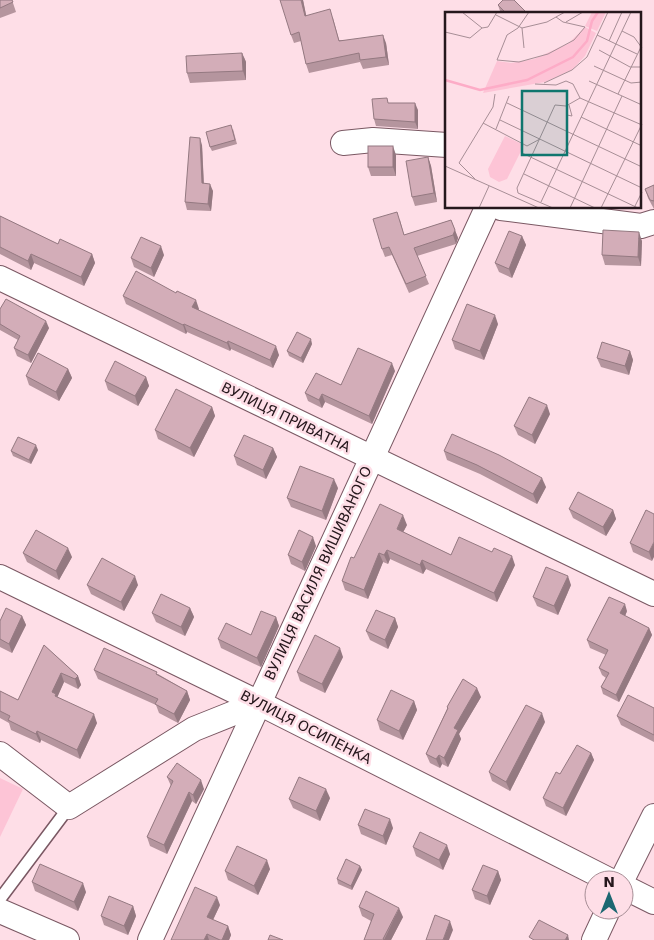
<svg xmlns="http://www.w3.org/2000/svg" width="654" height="940" font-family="'DejaVu Sans',sans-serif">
  <rect width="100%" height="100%" fill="#fedee7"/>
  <!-- green -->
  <polygon fill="#fdc4d6" points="0,778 23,789 0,837"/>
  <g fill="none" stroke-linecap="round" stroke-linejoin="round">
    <defs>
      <polyline id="service" points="0,899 69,807"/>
      <g id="minor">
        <polyline points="343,143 373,140 447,145"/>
        <polyline points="501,208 641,226 654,222"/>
        <polyline points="0,278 654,594"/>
        <polyline points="0,577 259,703 609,880"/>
        <polyline points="0,754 69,807 194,729 259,703"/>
        <polyline points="622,880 654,816"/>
        <polyline points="624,887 654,902"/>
        <polyline points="0,911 67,940"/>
        <polyline points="150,940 487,208"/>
        <polyline points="594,940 608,910"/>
      </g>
    </defs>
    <!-- service casing -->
    <use href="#service" stroke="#7a5863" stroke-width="14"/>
    <!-- minor casing -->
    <use href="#minor" stroke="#7a5863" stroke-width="26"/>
    <!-- service -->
    <use href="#service" stroke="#fff" stroke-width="11"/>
    <!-- minor -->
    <use href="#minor" stroke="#fff" stroke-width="24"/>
  </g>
  <!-- wall -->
  <g fill="#b5959e">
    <polygon points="0,0 12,0 16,12 0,18"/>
    <polygon points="303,0 306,16 333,18 339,40 386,43 389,65 363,69 360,62 309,73 306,64 301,41 294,43 291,35"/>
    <polygon points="498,5 528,14 501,14"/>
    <polygon points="242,53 246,62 246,80 190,83 187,73"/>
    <polygon points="389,103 418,110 418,129 376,126 374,119"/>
    <polygon points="233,129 237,144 212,151 210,147"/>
    <polygon points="202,145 204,184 213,191 211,211 187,210 185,202"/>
    <polygon points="396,155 396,176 371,176 368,167"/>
    <polygon points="428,157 431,166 437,202 415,206 412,197"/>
    <polygon points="654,185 654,209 648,198 645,189"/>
    <polygon points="0,216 58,244 92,254 95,263 84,286 34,263 31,270 0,254"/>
    <polygon points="400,220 404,235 451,220 458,238 456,244 417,256 429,284 409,293 392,255 385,257 382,249"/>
    <polygon points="522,236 526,245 512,278 499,272 495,263"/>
    <polygon points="642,241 641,266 605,265 602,255"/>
    <polygon points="164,255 154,277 134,267 131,258"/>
    <polygon points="123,296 199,309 198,310 279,355 273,368 231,349 230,351 187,332 186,334 126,304"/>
    <polygon points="0,309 49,328 31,363 17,356 14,348 18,340 0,330"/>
    <polygon points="498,324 484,360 455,349 452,340"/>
    <polygon points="312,344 303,363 289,356 287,351"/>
    <polygon points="630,351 633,360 629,375 601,367 597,358"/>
    <polygon points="68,369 72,378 59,401 29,385 26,376"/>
    <polygon points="395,371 372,424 325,402 322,408 308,401 305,393"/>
    <polygon points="146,377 149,386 138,406 108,390 105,381"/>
    <polygon points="212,407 215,416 194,457 158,439 155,430"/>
    <polygon points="550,414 535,444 518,435 514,426"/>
    <polygon points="273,448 277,457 266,479 237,465 234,456"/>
    <polygon points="38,450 31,464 13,456 11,451"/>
    <polygon points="444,451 546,487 537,504 480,474 447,460"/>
    <polygon points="338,488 326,520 291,507 287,498"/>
    <polygon points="569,509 613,510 616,519 606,536 573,518"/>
    <polygon points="646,510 652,561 633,552 630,543"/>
    <polygon points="407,525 403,532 451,555 515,565 497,602 426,569 423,574 390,559 388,564 383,562 368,599 345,590 342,581 354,558"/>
    <polygon points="316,546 305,571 291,564 288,555"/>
    <polygon points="23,553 72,557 59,580 27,562"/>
    <polygon points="87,585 138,585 124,611 91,594"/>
    <polygon points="571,585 558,615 537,606 533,597"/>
    <polygon points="190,608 194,617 185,636 156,622 152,613"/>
    <polygon points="627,611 625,616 649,628 652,635 619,702 603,694 601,687 606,678 602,675 599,668 606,655 590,648 587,640"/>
    <polygon points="22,616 26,625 12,653 0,647 0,621"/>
    <polygon points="276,617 279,626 261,667 221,648 218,639 251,635"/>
    <polygon points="395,618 398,627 388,649 370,640 366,631"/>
    <polygon points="44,645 78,676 81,685 78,689 64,682 57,697 97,723 80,759 41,740 40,743 11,730 9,723 0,718 0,691 18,700"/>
    <polygon points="343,657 325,693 300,681 297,672"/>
    <polygon points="94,670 158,674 187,691 190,700 178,723 159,713 156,705 98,679"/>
    <polygon points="481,697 459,734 461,739 448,767 442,764 440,768 430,763 426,754 447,709 447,707"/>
    <polygon points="414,701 417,710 403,740 380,730 377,720"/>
    <polygon points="654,708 654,742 621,725 617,716"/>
    <polygon points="545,722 510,791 492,781 489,772"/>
    <polygon points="591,753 594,760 566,816 546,806 543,798 560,774"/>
    <polygon points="167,777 204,789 196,804 192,801 167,854 150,846 147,837 171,786"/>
    <polygon points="330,798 320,821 293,808 289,799"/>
    <polygon points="358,825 393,828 386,845 361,834"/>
    <polygon points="413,847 450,854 443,870 416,856"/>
    <polygon points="360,866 362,870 352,890 338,884 337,879"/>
    <polygon points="270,869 258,895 228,880 225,871"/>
    <polygon points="498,871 501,880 490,905 475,899 472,890"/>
    <polygon points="32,882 86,892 78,911 35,891"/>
    <polygon points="220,905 213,920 228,926 231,935 229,940 171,940"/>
    <polygon points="133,906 136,916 128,935 104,925 101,916"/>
    <polygon points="359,907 403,917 391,940 364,940 371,921 362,916"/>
  </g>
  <!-- shaded-wall -->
  <g fill="#947981">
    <polygon points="301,0 303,0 308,24 305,16"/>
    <polygon points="383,35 386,43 389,65 386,57"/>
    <polygon points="242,53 246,62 246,80 243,71"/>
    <polygon points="415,103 418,110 418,129 415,122"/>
    <polygon points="200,138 202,145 204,191 202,183"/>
    <polygon points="393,146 396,155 396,176 393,167"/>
    <polygon points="428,157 431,166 437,202 434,193"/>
    <polygon points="210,184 213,191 211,211 208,204"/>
    <polygon points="451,220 458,238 456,244 453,235"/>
    <polygon points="639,232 642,241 641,266 638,257"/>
    <polygon points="522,236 526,245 512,278 509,269"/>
    <polygon points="161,246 164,255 154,277 151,268"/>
    <polygon points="31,254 34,263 31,270 28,261"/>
    <polygon points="92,254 95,263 84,286 81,277"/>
    <polygon points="196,300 199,309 196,315 192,307"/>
    <polygon points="495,315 498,324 484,360 480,351"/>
    <polygon points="46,321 49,328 31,363 28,355"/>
    <polygon points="184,324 187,332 186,334 183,325"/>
    <polygon points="311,339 312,344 303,363 301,358"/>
    <polygon points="228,341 231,349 230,351 227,343"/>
    <polygon points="276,346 279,355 273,368 270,360"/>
    <polygon points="630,351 633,360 629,375 625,366"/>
    <polygon points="392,363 395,371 372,424 369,416"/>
    <polygon points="68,369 72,378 59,401 56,392"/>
    <polygon points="146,377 149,386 138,406 135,396"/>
    <polygon points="322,394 325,402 322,408 319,400"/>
    <polygon points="547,405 550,414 535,444 532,435"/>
    <polygon points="212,407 215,416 194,457 190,448"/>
    <polygon points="36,445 38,450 31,464 29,460"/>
    <polygon points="273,448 277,457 266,479 263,470"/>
    <polygon points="542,478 546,487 537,504 533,494"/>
    <polygon points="334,479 338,488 326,520 322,511"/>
    <polygon points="613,510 616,519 606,536 603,527"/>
    <polygon points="403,515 407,525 400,538 397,529"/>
    <polygon points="313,537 316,546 305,571 302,562"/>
    <polygon points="654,542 654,557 652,561 649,552"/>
    <polygon points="68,548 72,557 59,580 56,571"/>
    <polygon points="387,550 390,559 388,564 384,555"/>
    <polygon points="379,553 383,562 368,599 364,590"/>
    <polygon points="512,556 515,565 497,602 494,593"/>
    <polygon points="422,560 426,569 423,574 420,565"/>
    <polygon points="135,576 138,585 124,611 121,602"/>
    <polygon points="568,576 571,585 558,615 554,606"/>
    <polygon points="625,604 627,611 623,621 620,613"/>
    <polygon points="190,608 194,617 185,636 181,627"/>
    <polygon points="22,616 26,625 12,653 9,644"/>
    <polygon points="276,617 279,626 261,667 257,658"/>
    <polygon points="395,618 398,627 388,649 385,640"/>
    <polygon points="649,628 652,635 619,702 616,695"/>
    <polygon points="340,648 343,657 325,693 322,684"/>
    <polygon points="61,673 64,682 57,698 52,692"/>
    <polygon points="78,676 81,685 78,689 75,679"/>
    <polygon points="477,688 481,697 459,734 461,739 448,767 444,758 454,728"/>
    <polygon points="187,691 190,700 178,723 174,714"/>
    <polygon points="414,701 417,710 403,740 399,731"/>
    <polygon points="542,713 545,722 510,791 506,782"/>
    <polygon points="94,714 97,723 80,759 77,750"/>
    <polygon points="37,731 41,740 40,743 36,734"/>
    <polygon points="591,753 594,760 566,816 563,808"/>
    <polygon points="439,755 442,764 440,768 436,759"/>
    <polygon points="201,780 204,789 196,804 193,795"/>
    <polygon points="326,789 330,798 320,821 316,811"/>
    <polygon points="189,792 192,801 167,854 164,845"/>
    <polygon points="390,819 393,828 386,845 383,836"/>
    <polygon points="447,845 450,854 443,870 439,860"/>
    <polygon points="267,860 270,869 258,895 254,886"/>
    <polygon points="360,866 362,870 352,890 351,886"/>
    <polygon points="498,871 501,880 490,905 487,896"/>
    <polygon points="83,883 86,892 78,911 74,902"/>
    <polygon points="217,897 220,905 210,926 207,917"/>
    <polygon points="133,906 136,916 128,935 124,926"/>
    <polygon points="399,908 403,917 391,940 384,940"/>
    <polygon points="450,921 453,930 449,940 443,940"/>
    <polygon points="228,926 231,935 229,940 222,940"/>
    <polygon points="207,934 209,940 204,940"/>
    <polygon points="568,935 569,940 565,940"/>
  </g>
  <!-- building -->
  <g fill="#d3adb8" stroke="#947981">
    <polygon points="0,0 12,0 13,2 0,8"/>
    <polygon points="280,0 301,0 305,16 330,9 339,41 383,35 386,57 360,60 359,53 306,64 299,32 291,35"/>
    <polygon points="503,0 514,0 528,14 507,14 498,5"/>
    <polygon points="242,53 243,71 187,73 186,56"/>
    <polygon points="387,98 388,103 415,103 415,122 374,119 372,99"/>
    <polygon points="231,125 235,140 210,147 206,132"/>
    <polygon points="190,137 200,138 202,183 210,184 208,204 185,202"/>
    <rect x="368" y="146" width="25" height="21"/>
    <polygon points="428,157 434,193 412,197 406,161"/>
    <polygon points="654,185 654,201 650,200 645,189"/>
    <polygon points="397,212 404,235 451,220 455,230 453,235 414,248 426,276 406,284 389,247 382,249 373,219"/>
    <polygon points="0,216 58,244 60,239 92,254 81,277 31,254 28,261 0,247"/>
    <polygon points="603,230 639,232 638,257 602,255"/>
    <polygon points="509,231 522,236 509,269 495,263"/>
    <polygon points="141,237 161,246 151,268 131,258"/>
    <polygon points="136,271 176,293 177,291 196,300 192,307 276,346 270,360 228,341 227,343 184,324 183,325 123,296"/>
    <polygon points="6,299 46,321 28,355 14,348 20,336 0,324 0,309"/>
    <polygon points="467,304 495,315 480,351 452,340"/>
    <polygon points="297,332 311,339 301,358 287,351"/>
    <polygon points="602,342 630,351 625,366 597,358"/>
    <polygon points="358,348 392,363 369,416 322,394 319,400 305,393 316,373 341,385"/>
    <polygon points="38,353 68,369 56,392 26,376"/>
    <polygon points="115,361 146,377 135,396 105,381"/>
    <polygon points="176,389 212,407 190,448 155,430"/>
    <polygon points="529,397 547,405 532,435 514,426"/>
    <polygon points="452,434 499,455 542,478 533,494 477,465 444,451"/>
    <polygon points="244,435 273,448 263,470 234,456"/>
    <polygon points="18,437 36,445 29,460 11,451"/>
    <polygon points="300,466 334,479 322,511 287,498"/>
    <polygon points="578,492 613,510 603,527 569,509"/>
    <polygon points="380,504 403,515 397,529 451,555 459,537 492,552 494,548 512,556 494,593 422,560 420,565 387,550 384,555 379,553 364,590 342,581 351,557 354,558"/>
    <polygon points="646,510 654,514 654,542 649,552 630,543"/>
    <polygon points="36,530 68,548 56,571 23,553"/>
    <polygon points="299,530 313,537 302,562 288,555"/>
    <polygon points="102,558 135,576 121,602 87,585"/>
    <polygon points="546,567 568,576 554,606 533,597"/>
    <polygon points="161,594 190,608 181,627 152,613"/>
    <polygon points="609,597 625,604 620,613 649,628 616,695 601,687 609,673 599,668 608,650 587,640"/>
    <polygon points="6,608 22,616 9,644 0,639 0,621"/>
    <polygon points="376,610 395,618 385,640 366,631"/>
    <polygon points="261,611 276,617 257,658 218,639 226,623 251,635"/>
    <polygon points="315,635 340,648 322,684 297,672"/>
    <polygon points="44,645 78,676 75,679 61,673 52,692 56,694 55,696 94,714 77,750 37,731 36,734 8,720 10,716 0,711 0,691 18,700"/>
    <polygon points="104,648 157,672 156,674 187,691 174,714 155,704 158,699 94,670"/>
    <polygon points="463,679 477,688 454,728 458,730 444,758 439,755 436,759 426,754 448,708 447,707"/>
    <polygon points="391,690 414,701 399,731 377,720"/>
    <polygon points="628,695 654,708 654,735 617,716"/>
    <polygon points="526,705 542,713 506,782 489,772"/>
    <polygon points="577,745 591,753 563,808 543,798 556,772 560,774"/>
    <polygon points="177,763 201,780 193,795 189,792 164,845 147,837 173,781 167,777"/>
    <polygon points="299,777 326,789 316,811 289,799"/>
    <polygon points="365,809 390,819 383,836 358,825"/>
    <polygon points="420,832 447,845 439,860 413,847"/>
    <polygon points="237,846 267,860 254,886 225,871"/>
    <polygon points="346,859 360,866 351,886 337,879"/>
    <polygon points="40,864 83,883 74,902 32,882"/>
    <polygon points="483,865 498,871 487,896 472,890"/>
    <polygon points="195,887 217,897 207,917 228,926 222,940 220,940 207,934 204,940 171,940"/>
    <polygon points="366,891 399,908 383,939 385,940 364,940 374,914 359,907"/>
    <polygon points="109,896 133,906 124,926 101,916"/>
    <polygon points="435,915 450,921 443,940 426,940"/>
    <polygon points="539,920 568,935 565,940 534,940 529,937"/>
    <polygon points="270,935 283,940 268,940"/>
  </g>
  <g text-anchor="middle" stroke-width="5" stroke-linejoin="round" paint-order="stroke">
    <!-- street labels -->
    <g font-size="14" fill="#25171c" stroke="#fedee7">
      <text transform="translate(286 417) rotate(26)" y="5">ВУЛИЦЯ ПРИВАТНА</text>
      <text transform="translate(318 573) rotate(-65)" y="5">ВУЛИЦЯ ВАСИЛЯ ВИШИВАНОГО</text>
      <text transform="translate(306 727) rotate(27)" y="5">ВУЛИЦЯ ОСИПЕНКА</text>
    </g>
  </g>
  <!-- overview -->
  <g transform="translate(445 12)">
    <rect width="196" height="196" fill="#fedee7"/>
    <path d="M147,0h14l-9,19 -12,-5zM140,15l11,6 -11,23 -13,14 -27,12 -62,11 14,-32 14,2 23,-4 35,-16zM60,124l19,9 -17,34 -8,3 -9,-5 -2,-8z" fill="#fdc4d6"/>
    <path fill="none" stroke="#fdacc7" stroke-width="2.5" d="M0,68l35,10 47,-10 46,-23 14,-16 5,-20 6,-9"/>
    <path fill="none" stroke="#a78e96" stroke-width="1" d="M17,0l20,16M84,0l-11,16 -11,7 -10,25 22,2 29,-8 26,-14 11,-13 -22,-5 -7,-5M51,3l26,13 25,-6 18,-10M121,10l17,-10M77,16l2,20M177,19l12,6 8,11M0,20l25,6 12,-10 6,-1 9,-15M152,23l40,19M164,29l13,-29M154,38l31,17h12M149,54l37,17 11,-1M144,69l53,24M99,71l28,-13 15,-13 21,-45M90,72l21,1 10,-4 7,3 7,14M173,82l23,-47M135,86l62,27M62,91l135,64M122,103l5,1 -3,-11M136,105l61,29M55,108l142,68M38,111l44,23 13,-7M51,117l13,-33M77,141l116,55M0,154l94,42M79,162l71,34M30,167l-16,-16 34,-56 2,-13M96,190l90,-190M34,196l10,-22M108,196l-35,-15 -1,-5 38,-83 11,1 14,-8M125,196l52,-112M156,196l41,-84M189,196l8,-16"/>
    <path fill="#0f766e" fill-opacity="0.15" stroke="#0f766e" stroke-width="2.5" d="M77,79h45v64h-45z"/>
    <rect width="196" height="196" fill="none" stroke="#25171c" stroke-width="2.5"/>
  </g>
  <!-- north arrow -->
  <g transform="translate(609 895)"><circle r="24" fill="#fedee7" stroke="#a78e96"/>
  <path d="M0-4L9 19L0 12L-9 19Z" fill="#1c6771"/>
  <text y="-8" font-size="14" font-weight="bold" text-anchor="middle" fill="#25171c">N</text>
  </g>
</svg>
